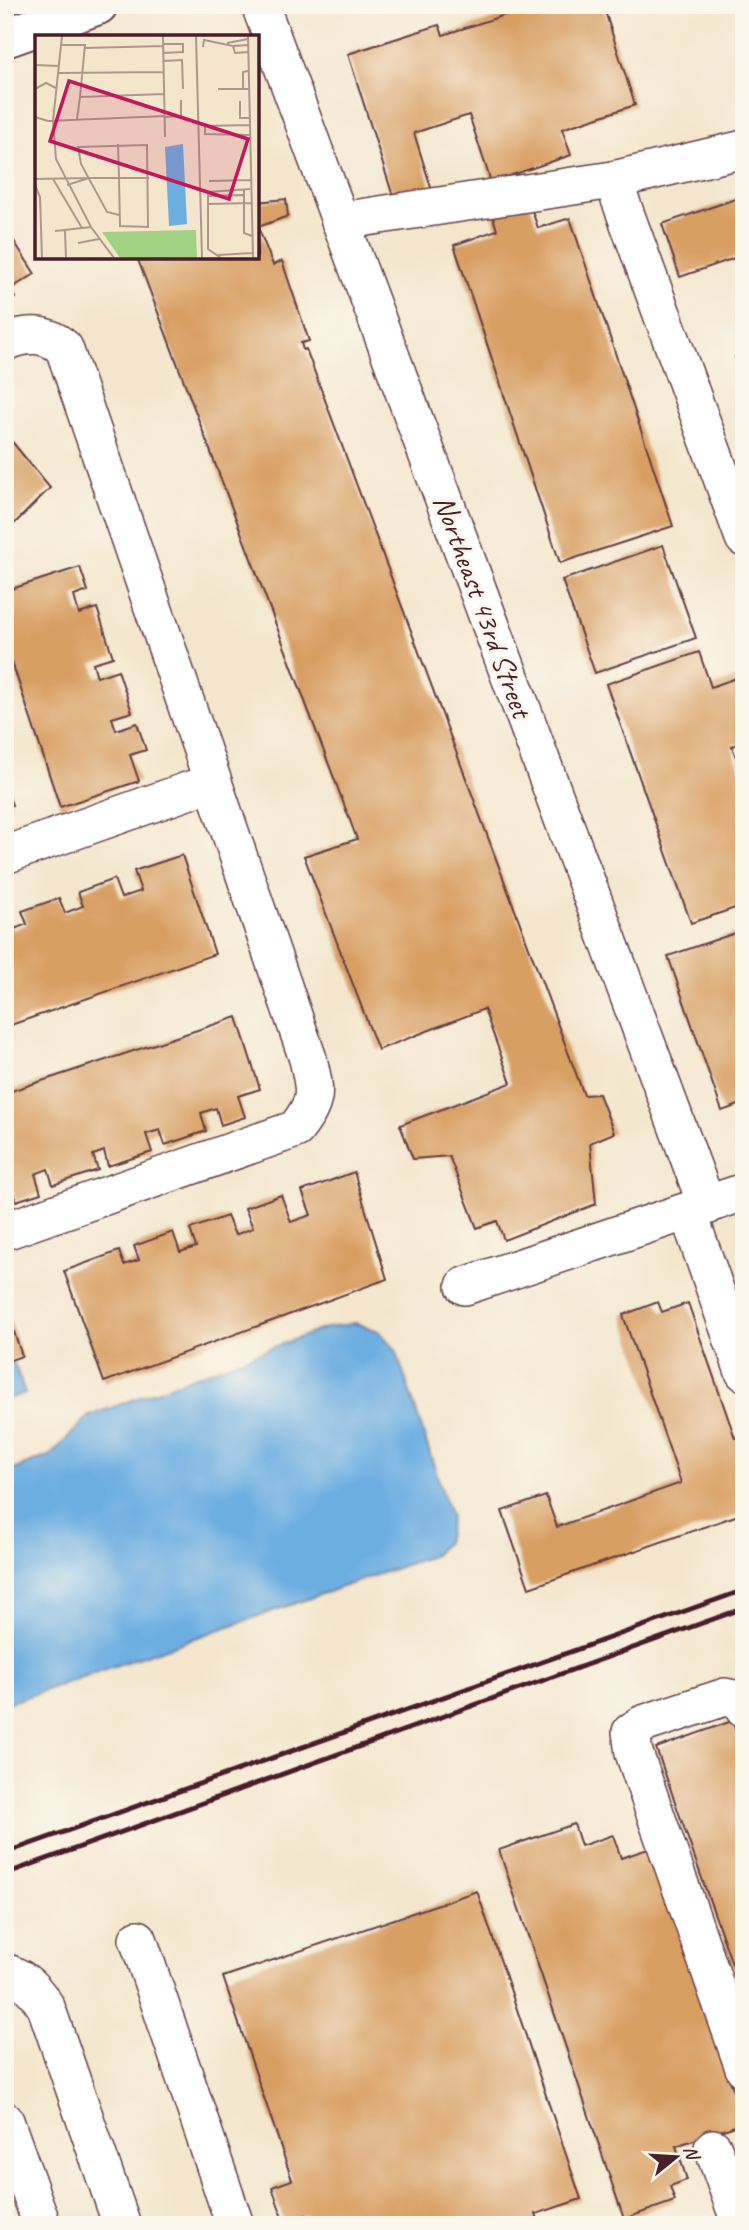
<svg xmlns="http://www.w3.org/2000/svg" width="749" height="2230" font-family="Caveat,sans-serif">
  <rect width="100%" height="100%" fill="#fbf7ec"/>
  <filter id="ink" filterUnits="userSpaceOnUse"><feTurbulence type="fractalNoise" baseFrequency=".0143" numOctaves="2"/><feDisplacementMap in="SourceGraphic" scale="14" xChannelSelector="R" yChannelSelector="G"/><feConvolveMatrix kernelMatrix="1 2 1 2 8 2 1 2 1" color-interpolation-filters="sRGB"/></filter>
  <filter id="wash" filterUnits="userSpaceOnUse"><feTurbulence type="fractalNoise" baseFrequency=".00686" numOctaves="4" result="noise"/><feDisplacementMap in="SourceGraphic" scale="28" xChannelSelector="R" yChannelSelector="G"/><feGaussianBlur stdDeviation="1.57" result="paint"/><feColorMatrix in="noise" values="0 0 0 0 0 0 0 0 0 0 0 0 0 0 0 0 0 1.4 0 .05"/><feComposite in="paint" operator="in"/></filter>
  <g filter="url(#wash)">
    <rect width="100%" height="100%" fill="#f3e6cd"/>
    <!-- water -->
    <g fill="#6daee1" stroke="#5c6686" stroke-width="2">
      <polygon points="355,1323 379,1331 396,1350 451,1518 446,1542 434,1555 5,1704 5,1473 51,1455 89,1416 322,1329"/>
      <polygon points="14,1363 25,1393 5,1400 5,1366"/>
    </g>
    <g id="blocks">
      <!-- building -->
      <g fill="#d89f64">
        <polygon points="536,5 603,5 635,105 562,129 571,155 491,182 469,115 414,133 434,197 397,209 348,54 439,25 443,35"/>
        <polygon points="744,196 744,281 735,258 680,277 662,224"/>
        <polygon points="286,199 288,216 258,227 273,265 282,261 309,341 301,343 303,350 306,349 584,1095 599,1094 614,1133 590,1143 596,1204 504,1240 497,1221 477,1228 449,1156 413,1159 400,1125 511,1083 484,1009 378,1050 304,856 357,839 137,257 257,257 257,202"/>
        <polygon points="528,199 538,228 570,218 673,526 560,563 454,245 497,230 491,211"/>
        <polygon points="5,227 35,274 10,289 15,298 5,304"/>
        <polygon points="744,354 744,382 743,382 735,357"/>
        <polygon points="5,433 50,488 5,533"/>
        <polygon points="663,545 696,638 595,673 562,580"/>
        <polygon points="80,567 88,591 74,596 79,614 97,608 113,657 93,663 97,677 118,670 132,712 112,718 116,730 137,723 146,750 130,755 139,781 60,807 5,641 5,591"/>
        <polygon points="699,652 711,687 739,677 744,690 744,742 732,746 744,780 744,905 691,923 606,684"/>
        <polygon points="5,786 12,805 5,807"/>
        <polygon points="182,855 215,954 5,1027 5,911 12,930 27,924 22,911 59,898 65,913 83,906 78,892 114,879 121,898 141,891 134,871"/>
        <polygon points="744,930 744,1103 722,1111 668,956"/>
        <polygon points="237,1017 260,1089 238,1096 245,1117 221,1125 216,1108 201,1113 206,1131 165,1145 160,1130 146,1134 152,1152 108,1166 104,1151 93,1155 98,1170 53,1185 48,1169 35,1174 41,1193 16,1201 12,1189 5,1191 5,1093"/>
        <polygon points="354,1172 387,1279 104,1382 64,1271 119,1251 124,1265 139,1260 134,1246 173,1232 180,1252 196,1247 190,1229 227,1216 235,1235 253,1228 245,1208 281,1195 291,1222 311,1215 302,1191"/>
        <polygon points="658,1302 662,1312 688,1303 735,1438 744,1435 744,1513 529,1588 502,1511 546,1496 557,1527 681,1483 623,1315"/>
        <polygon points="10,1320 22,1356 5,1362 5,1321"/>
        <polygon points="732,1721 744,1754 743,1995 656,1748"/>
        <polygon points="574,1824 581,1846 613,1835 621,1858 651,1848 744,2121 744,2123 676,2146 687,2180 670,2186 675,2201 624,2219 499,1850"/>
        <polygon points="477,1891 581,2199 536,2214 540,2225 309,2225 306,2215 284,2222 272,2187 292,2180 223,1977"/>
      </g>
    </g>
  </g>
  <g filter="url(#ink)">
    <use href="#blocks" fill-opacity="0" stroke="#633d43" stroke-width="2"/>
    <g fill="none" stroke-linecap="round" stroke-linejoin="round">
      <defs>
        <g id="minor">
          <polyline points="260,5 707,1206"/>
          <polyline points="744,149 613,180 744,538"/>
          <polyline points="340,221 613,180"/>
          <path d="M5,342c22,-9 41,-10 59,6l244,711c8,34 10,41 -12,70l-291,102"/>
          <polyline points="5,855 213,782"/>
          <polyline points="688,1212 744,1372"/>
          <polyline points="465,1286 744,1192"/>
          <polyline points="744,1709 739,1700 725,1697 643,1724 631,1732 634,1753 744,2068"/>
          <polyline points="138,1939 235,2225"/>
          <path d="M5,1972c21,7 29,17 41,35l76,218"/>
          <polyline points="5,2121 42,2225"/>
          <polyline points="713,2148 741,2225"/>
        </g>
        <polyline id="major" points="5,38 98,5"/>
      </defs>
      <!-- minor casing -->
      <use href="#minor" stroke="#633d43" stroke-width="40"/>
      <!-- major casing -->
      <use href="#major" stroke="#633d43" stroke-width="42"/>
      <!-- minor -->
      <use href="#minor" stroke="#fff" stroke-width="37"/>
      <!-- major -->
      <use href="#major" stroke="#fff" stroke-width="38"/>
      <!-- rail -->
      <g stroke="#4a1f2b" stroke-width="5">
        <polyline points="5,1853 744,1590"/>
        <polyline points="5,1874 744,1608"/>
      </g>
    </g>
  </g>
  <g text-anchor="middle" stroke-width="6" stroke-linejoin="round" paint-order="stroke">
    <!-- street labels -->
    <g font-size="30" fill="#4a1f2b" stroke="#fbf7ec">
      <text transform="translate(483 606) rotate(70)" y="10">Northeast 43rd Street</text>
    </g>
  </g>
  <!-- overview -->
  <g transform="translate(35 35)">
    <rect width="224" height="224" fill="#f3e6cd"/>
    <path d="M161,195l1,28h-77l-18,-26z" fill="#a0d281"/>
    <path d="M148,109l4,80 -18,2 -4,-79z" fill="#6daee1"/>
    <path fill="none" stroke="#af968c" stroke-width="2" d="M27,1l-9,85 3,38 35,68 23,31M128,1l2,101M161,1l6,222M213,1l5,222M192,8l21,-4M26,10h24l-5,52 84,-3M213,10l-15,1 2,7 13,-1M168,12l1,-7 29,6M50,13l78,-2M128,18l20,-1v-8h-19M128,26l19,-1 1,29M0,30l24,1M23,38l105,-1M0,54l11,-6 10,5M183,54h31M208,54v-17l5,-1M205,66v17h9M0,82l13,4 117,-5M130,82l16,-1v-16M42,84l3,-22M215,90l-45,1v8l45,1M83,109l1,34h30M54,143h30l1,48 28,1 -1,-82 -69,2 3,17 26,48 12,3M0,144l54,-1 -22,7M18,144l29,49M174,146l42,-1M0,150l5,12 2,61M209,154v44l8,3M172,161l36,-1M172,169l45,-1M20,196l36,-4M30,196l1,27M43,208l21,-4M183,220l34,-2M186,223l-13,-9v-57l42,-3"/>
    <path fill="#c2185b" fill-opacity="0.15" stroke="#c2185b" stroke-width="3.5" d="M34,46l179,58 -19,60 -179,-58z"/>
    <rect width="224" height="224" fill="none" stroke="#4a1f2b" stroke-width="3.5"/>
  </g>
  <!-- margin -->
  <rect width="749" height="2230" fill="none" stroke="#fbf7ec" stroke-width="28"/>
  <!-- north arrow -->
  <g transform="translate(676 2157) rotate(72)" stroke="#fbf7ec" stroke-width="5" paint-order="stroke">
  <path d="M0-5L12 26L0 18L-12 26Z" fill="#4a1f2b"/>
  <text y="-10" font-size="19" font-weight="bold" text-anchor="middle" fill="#4a1f2b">N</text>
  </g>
</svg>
